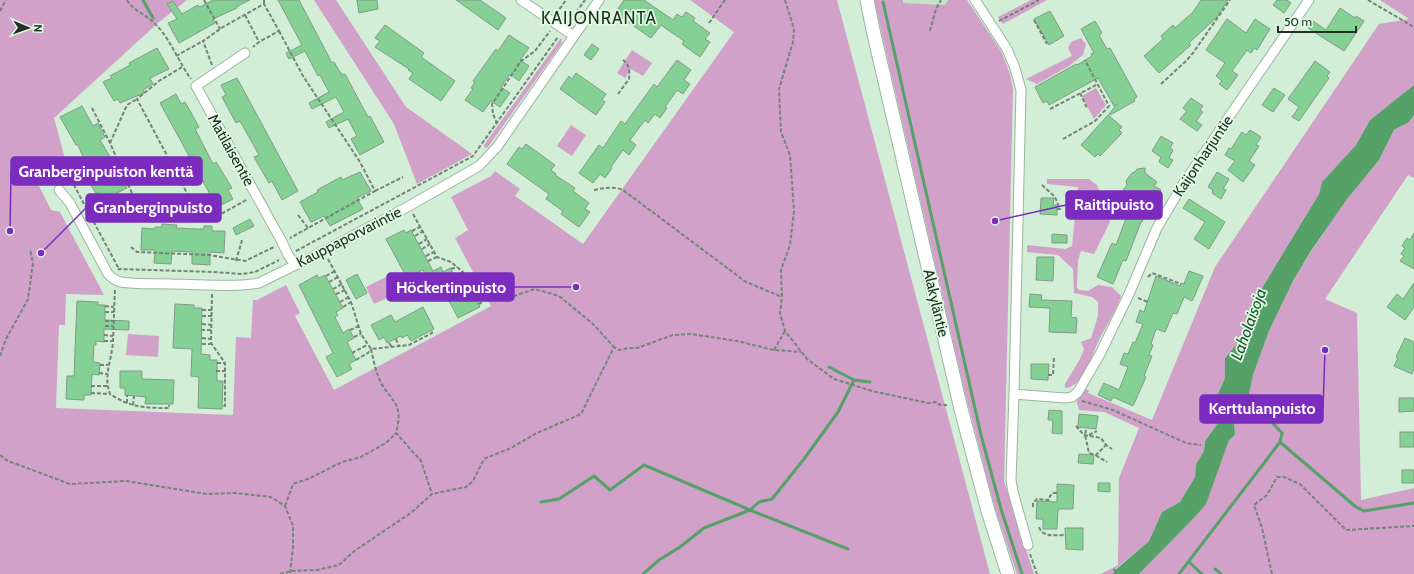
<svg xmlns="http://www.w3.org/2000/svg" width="1414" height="574" font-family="Cabin,sans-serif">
  <rect width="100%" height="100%" fill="#d2eed6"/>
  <!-- built -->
  <polygon fill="#c2e5c8" points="903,0 948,0 945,5 903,3"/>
  <!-- green -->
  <g fill="#d1a1c9">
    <polygon points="0,0 187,0 159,22 54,118 67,166 37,182 51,210 60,212 104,295 66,294 65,325 59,325 56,408 233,415 236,337 251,338 253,300 257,300 286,285 300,313 295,316 334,390 491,306 455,238 468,230 451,197 491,176 495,171 520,189 515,196 583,244 734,32 690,0 837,0 990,574 0,574"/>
    <polygon points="314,0 336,0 406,107 472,154 417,184 394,124"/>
    <polygon points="874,0 903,0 903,3 945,5 948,0 967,0 1001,51 1010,74 1013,89 1004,481 1034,574 1017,574 995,509 964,389"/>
    <polygon points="1031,0 1047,0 1003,24 998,17"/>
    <polygon points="1380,0 1414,0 1414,85 1370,120 1356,145 1322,182 1319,194 1248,311 1242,338 1225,358 1225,378 1213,405 1218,423 1205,441 1204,451 1196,464 1195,477 1180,502 1162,512 1149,541 1114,570 1113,574 1101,574 1118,565 1119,478 1139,428 1104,412 1079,410 1076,399 1084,389 1089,390 1088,393 1152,420 1215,267 1379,24 1409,19"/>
    <polygon points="561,38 562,43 488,147 485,148 484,145"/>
    <polygon points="1081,38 1086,44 1083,55 1069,66 1037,84 1026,79 1072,56 1068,48 1071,42"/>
    <polygon points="632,50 652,63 643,76 631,69 625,78 617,73"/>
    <polygon points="1096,88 1106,105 1094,119 1082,96"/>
    <polygon points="1414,115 1414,178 1408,175 1325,299 1357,313 1361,500 1414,488 1414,574 1139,574 1193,519 1229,440 1235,435 1234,423 1247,404 1253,375 1269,331 1293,281 1311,252 1347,198 1379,160 1394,130 1409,122"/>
    <polygon points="571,125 586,135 572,156 557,146"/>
    <path d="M1047,179h42l8,6 13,37 -16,32 -13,-3 -3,9 -1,27 2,3 9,1 10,-6 14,2 9,9c-6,17 -14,28 -22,44 -7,14 -15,47 -34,48v-4l15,-25 4,-10 -3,-7 10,-4 7,-22v-14l-6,-5 -18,-4 -1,-24 -15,-14 -31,-3v-7l38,4 7,-3 6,-59 -31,-3z"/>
    <polygon points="390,275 398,293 374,304 366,287"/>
    <polygon points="128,334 159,336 158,357 126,355"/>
  </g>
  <!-- water -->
  <polygon fill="#56a168" points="1414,85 1414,115 1409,122 1394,130 1379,160 1347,199 1311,251 1293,281 1269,331 1253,375 1247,404 1234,423 1235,435 1229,440 1206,504 1193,519 1139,574 1113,574 1114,571 1149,541 1162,512 1180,502 1195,477 1196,464 1204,451 1205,441 1218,423 1213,405 1225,378 1225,358 1242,338 1248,311 1319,194 1322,182 1356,145 1370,120"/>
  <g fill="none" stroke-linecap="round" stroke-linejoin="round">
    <!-- stream -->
    <g stroke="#56a168" stroke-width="3">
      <polyline points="143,0 153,18"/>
      <polyline points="883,2 981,435 1001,509 1022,574"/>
      <polyline points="829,367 854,380 870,382"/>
      <polyline points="1280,442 1356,507 1364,511 1414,503"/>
      <polyline points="541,502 559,499 594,476 610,490 644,465 750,510 848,549"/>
      <polyline points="1189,562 1202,574"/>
      <polyline points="1215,569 1221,574"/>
      <polyline points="643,574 659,560 680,547 704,528 750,510 759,502 772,499 804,459 838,412 854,380"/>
      <polyline points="1179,574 1280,442 1282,433 1267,417 1247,404"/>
    </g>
  </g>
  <!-- building -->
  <g fill="#85d095" stroke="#819b85">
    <polygon points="213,0 250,0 236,7 237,8 213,19 215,23 179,43 168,23 177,19 167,4 173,1 182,14 198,5 200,7"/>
    <polygon points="278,0 299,0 332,63 334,62 342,75 345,74 368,117 370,116 384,142 360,155 351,139 357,136 348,119 329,128 326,122 344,112 336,97 312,109 309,103 329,92 320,75 318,76 305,51 289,59 286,53 302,45"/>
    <polygon points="357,0 377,0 378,9 359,13"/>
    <polygon points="456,0 480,0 506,18 498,30"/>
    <polygon points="624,0 644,0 673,20 677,14 682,17 686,12 695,18 693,21 710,33 705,39 710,42 700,57 682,44 684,41 661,25 651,38 615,13"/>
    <polygon points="1201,0 1228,0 1217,17 1189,43 1191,45 1159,73 1144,56 1163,39 1161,36 1173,25 1175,28 1193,12"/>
    <polygon points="1277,0 1287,0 1291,3 1284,13 1273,5"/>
    <polygon points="1340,8 1355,18 1356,16 1364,21 1344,51 1308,28 1313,21 1326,30"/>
    <polygon points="1050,11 1064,36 1049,45 1034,19"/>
    <polygon points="1227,19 1246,33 1255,19 1270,29 1257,50 1254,48 1251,53 1247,50 1232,71 1238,75 1227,90 1219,84 1222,81 1216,76 1225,63 1206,50"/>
    <polygon points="1095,21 1102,33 1099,35 1107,49 1110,48 1137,97 1134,99 1135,101 1110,115 1109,114 1117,104 1114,106 1098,78 1049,105 1047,101 1043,103 1035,87 1076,64 1077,65 1092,56 1091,54 1094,53 1081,29"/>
    <polygon points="385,25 424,53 421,57 455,81 441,101 409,79 413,73 408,70 409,69 375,47 380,41 375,38"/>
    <polygon points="509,35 529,48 520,60 529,66 519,81 510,74 501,87 510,93 500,107 491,101 483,112 465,100 473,89 471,88 475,82 473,81 496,49 498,51"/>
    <polygon points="592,44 599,49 591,60 584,55"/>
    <polygon points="157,48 169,69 150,78 153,84 143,90 144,93 120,103 118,99 114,101 103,82 112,78 110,76 130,65 129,63"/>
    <polygon points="677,60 691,70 684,80 690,84 683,94 677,90 665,107 667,108 660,118 655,114 648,123 645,120 630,140 636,145 629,155 623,150 611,167 612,168 605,178 600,174 593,183 579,173 599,145 603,148 621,121 625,124 654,84 657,87"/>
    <polygon points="1315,61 1330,72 1327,76 1329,78 1299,121 1292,117 1299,107 1288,99"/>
    <polygon points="576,73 606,94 602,100 605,102 596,115 560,89 569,76 572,79"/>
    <polygon points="237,78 298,191 282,200 272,181 269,183 254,157 259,155 240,121 236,123 222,97 226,95 221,85"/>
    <polygon points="1274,88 1285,95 1273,112 1262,105"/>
    <polygon points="176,94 181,104 185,102 199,127 195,129 213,164 216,162 232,188 228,190 233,199 217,207 160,103"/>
    <polygon points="1191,98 1203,106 1200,110 1203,112 1196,121 1202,125 1197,131 1180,119 1187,111 1183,108"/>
    <polygon points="82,106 93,126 98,123 105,137 100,140 112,160 106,163 115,179 120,176 127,188 103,200 99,192 96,194 83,171 87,169 82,160 84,159 78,145 76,145 60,117"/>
    <polygon points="1108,115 1122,127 1119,130 1122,133 1100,156 1098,154 1095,157 1081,145"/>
    <polygon points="1250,130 1261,137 1256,145 1259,146 1249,161 1255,165 1243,182 1228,170 1235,161 1225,155 1229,148 1231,149 1242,132 1246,135"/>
    <polygon points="1161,136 1173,143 1170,148 1173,150 1169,158 1173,160 1168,168 1159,162 1161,157 1152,151"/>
    <polygon points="526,144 555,165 551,170 556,174 555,175 575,188 573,191 589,203 585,209 590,212 579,227 561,214 563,211 546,199 549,194 507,164 519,147 522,149"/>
    <polygon points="1145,168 1145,173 1157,182 1154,186 1161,190 1148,208 1142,222 1141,222 1126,261 1123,260 1113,284 1097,277 1112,243 1116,245 1128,213 1135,216 1140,203 1123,190 1127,185 1126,181 1132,173 1135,172 1137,169"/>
    <polygon points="360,172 371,191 357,198 363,209 330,226 324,216 311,222 300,202 318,192 317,190 341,177 342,180"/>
    <polygon points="1217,172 1229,179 1223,189 1226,190 1221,199 1212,193 1213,190 1208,187"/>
    <polygon points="1041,198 1054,198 1053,205 1057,205 1057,215 1040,214"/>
    <polygon points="1189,199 1225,222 1209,249 1194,239 1205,222 1183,208"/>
    <polygon points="250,219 254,226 236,235 233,228"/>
    <polygon points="162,224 177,225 176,228 197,229 204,229 204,226 212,226 212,231 225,231 224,253 210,252 210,265 192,264 192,252 172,251 171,264 154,263 155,250 141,250 142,228 155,229 155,227 162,227"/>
    <polygon points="404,230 406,233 411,230 433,271 441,267 443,272 450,268 461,286 467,283 480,307 458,318 444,291 436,295 423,270 407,278 386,239"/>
    <polygon points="1414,233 1414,269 1400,261 1404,256 1401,254 1405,248 1402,246 1407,238 1410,240"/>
    <polygon points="1052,234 1067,235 1067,243 1052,243"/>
    <polygon points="1037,257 1054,257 1053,281 1036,280"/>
    <polygon points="1189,271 1203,276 1195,295 1192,301 1184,297 1177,314 1173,313 1165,332 1156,329 1151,344 1153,345 1149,355 1152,356 1144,376 1146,377 1133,406 1113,397 1111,401 1098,395 1104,383 1119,390 1128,367 1120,364 1124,353 1128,354 1133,342 1135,343 1143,324 1136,322 1140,310 1144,312 1156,276 1180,286 1181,283 1184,284"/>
    <polygon points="357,274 367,293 356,299 346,280"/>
    <polygon points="317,275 319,278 325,275 343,308 336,312 338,315 335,317 343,333 349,329 354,338 347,342 356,360 349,364 352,369 337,377 326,357 333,353 299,285"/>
    <polygon points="1414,283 1414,307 1405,320 1387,307 1397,294 1403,299"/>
    <polygon points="1030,294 1042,295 1041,300 1072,301 1071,317 1077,318 1076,333 1049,332 1050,308 1029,307"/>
    <polygon points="77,301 98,302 98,305 105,305 105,320 129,321 129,330 104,329 104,342 96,341 96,345 94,345 93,362 100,363 99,375 92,374 91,395 84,395 84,400 66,399 67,376 74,376"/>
    <polygon points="175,304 194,305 194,308 202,308 201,354 210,355 210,360 217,360 217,381 223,381 222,409 198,408 199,377 191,376 192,349 173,348"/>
    <polygon points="423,307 434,329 411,341 407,335 402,338 401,336 387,343 384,337 379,340 371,325 391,315 395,322"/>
    <polygon points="1405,338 1414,342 1414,369 1412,374 1394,366 1398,358 1396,357"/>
    <polygon points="1031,364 1049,364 1048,380 1031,379"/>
    <polygon points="120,371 142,371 142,379 174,380 173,404 145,404 146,397 125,395 125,388 120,388"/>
    <polygon points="1399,398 1414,398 1414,411 1399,412"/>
    <polygon points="1049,410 1062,411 1062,434 1052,433 1053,420 1048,420"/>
    <polygon points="1079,414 1098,416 1096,429 1078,427"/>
    <rect x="1400" y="432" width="14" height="15"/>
    <polygon points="1079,454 1094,455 1093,464 1078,463"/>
    <rect x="1402" y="470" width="12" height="13"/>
    <polygon points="1098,483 1110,483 1110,492 1098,491"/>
    <polygon points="1057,484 1074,485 1073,509 1058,509 1057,529 1043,529 1043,519 1036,519 1037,501 1057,502"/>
    <polygon points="1065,528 1083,528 1083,550 1066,549"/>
  </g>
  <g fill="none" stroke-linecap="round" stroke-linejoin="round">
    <defs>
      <g id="street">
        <polyline points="521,0 574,36"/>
        <polyline points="975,0 1007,49 1015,68 1021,90 1014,394 1011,480 1013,492 1028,545"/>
        <polyline points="245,53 196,86 282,242 288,255 295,265"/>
        <path d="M59,190l11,13 38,71c4,4 8,7 13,8 17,3 35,1 52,2 27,0 60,4 86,-1l65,-32 85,-45 70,-40 18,-19 102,-147"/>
        <polyline points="1014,394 1065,398 1072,397 1078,392 1100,354 1129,294 1157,228 1183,184 1309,0"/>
      </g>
      <polyline id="secondary" points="867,0 873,30 961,409 988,511 1008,574"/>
    </defs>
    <!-- street casing -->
    <use href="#street" stroke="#9bb69f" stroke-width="11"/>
    <!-- secondary casing -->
    <use href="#secondary" stroke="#9bb69f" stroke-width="15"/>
    <!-- path -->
    <g stroke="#738576" stroke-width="2" stroke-dasharray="4 2" stroke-linecap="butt">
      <path d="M127,0c5,10 18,14 26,22 17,15 24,38 38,57"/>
      <polyline points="204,0 220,29"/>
      <polyline points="264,0 264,4"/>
      <polyline points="785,0 794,29 793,42 779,89 781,132 790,155 794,211 790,245 781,270 782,297 780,313 785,331 807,359 834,379 872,391 928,403 937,402 940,405 947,405"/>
      <polyline points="1368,0 1414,27"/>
      <polyline points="0,11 6,0"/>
      <polyline points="556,14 566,0"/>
      <polyline points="245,15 259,42"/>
      <polyline points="1034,20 1047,44"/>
      <polyline points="999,21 1039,0"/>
      <polyline points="569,22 585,0"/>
      <polyline points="709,23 725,0"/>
      <polyline points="279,31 303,76 360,162 375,191 290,238"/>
      <polyline points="930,31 936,9 941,0"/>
      <polyline points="176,56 203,41"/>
      <polyline points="212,65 203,41 223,27 264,4 279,31 259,42 253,47"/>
      <polyline points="182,67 159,81 137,99 197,212"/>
      <polyline points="1161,84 1186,61 1193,53 1230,0"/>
      <polyline points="1080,93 1087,108"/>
      <path d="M618,94l11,-15c1,-9 0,-15 -7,-20"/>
      <polyline points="92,108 110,143 135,200 132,208 127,211"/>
      <polyline points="1050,109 1098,84"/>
      <polyline points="497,124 493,114 492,104 521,61 535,51 550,31"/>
      <polyline points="1063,139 1095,121 1109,106 1085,60"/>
      <polyline points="110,143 127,105 137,99"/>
      <polyline points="68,174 119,269"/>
      <polyline points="1042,185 1055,197 1060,209 1057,209"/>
      <path d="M594,190c10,-2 19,-4 29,0l123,92 36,15"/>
      <polyline points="375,191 403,177"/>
      <polyline points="132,208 221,214 248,199"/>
      <polyline points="413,214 437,257 451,262 463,272 481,303 478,304"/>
      <polyline points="298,215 308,228"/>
      <polyline points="412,231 420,227"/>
      <polyline points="415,236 423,231"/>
      <polyline points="419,244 427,239"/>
      <polyline points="131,247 137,252 209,255 245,261 274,247"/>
      <polyline points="422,249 430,244"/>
      <polyline points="296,251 473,156 558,37"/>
      <polyline points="426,256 434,252"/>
      <polyline points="328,259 351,302 361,334 371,349 409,345 432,333 432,331"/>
      <polyline points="236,261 242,240"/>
      <polyline points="428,261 437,257"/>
      <polyline points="451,269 457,267"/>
      <polyline points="118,270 119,269 214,272 242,274 255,272 279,260"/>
      <polyline points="326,276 335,271"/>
      <polyline points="455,276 463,272"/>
      <polyline points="1148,277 1152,273 1181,284"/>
      <polyline points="329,282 338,277"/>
      <polyline points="333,289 342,284"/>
      <path d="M115,290c-1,17 -1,34 -2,51 -1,19 -10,34 -3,53 5,3 11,7 17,9 13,5 28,5 42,5v-3"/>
      <polyline points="212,294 211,343 225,363 225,406 223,406"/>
      <polyline points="336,294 345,290"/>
      <polyline points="1138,298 1148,302"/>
      <polyline points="502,300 535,289 559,296 593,324 614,347"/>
      <polyline points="340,302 349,297"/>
      <polyline points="105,306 114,307"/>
      <polyline points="343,307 351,302"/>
      <polyline points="202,310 212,310"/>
      <polyline points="105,312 114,312"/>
      <polyline points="202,316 212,316"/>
      <polyline points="105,321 113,321"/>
      <polyline points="202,324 212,325"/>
      <polyline points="105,326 113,326"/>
      <polyline points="201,330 212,330"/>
      <polyline points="350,330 359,326"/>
      <polyline points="104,335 113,336"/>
      <polyline points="354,337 361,334"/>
      <polyline points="202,338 211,339"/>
      <polyline points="396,339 399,346"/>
      <polyline points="104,341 113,341"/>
      <polyline points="389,343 392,347"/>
      <polyline points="202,344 212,344"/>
      <path d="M371,349c2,9 4,19 7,27 10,26 27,23 18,57l25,28 11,33"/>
      <polyline points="774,350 785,331"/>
      <polyline points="352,353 367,345"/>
      <polyline points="0,356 6,339 28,299 33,263 30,249"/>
      <polyline points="356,360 368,353 371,349"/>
      <polyline points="217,363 225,363"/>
      <polyline points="100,365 108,365"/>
      <polyline points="216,371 225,371"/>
      <polyline points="99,373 107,374"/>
      <polyline points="1048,375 1053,375 1054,357"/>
      <polyline points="91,386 107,386"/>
      <polyline points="91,393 110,394"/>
      <polyline points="1082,401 1113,410 1186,443 1201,445"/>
      <polyline points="127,403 127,395"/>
      <polyline points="133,405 134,396"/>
      <polyline points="1076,426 1084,435 1101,438 1106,445 1112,449"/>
      <polyline points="1086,430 1085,435 1089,453 1096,455 1106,445"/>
      <polyline points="1089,435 1097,431"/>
      <polyline points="0,455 8,461 70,484 126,481 207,494 235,493 271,497 285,506 293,526 293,547 290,574"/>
      <polyline points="1096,455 1097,456 1107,462"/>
      <polyline points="285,506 293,484 310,478 342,462 361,457 386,443 396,433"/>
      <polyline points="1033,507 1033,503 1037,499 1049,500 1050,496 1053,493 1057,493"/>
      <path d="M1039,527c4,11 16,8 27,8"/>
      <polyline points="1030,554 1037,574"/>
      <polyline points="1114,569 1117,574"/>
      <polyline points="280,574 291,571 317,570 339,565 353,552 412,512 432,494 466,487 473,481 484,459 511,448 537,433 581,414 614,347 619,350 629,348 637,348 673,335 691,334 737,341 774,350 801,352"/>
      <polyline points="1272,574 1262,528 1254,505 1267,495 1277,477 1284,477 1300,484 1346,530 1414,526"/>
    </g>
    <!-- street -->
    <use href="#street" stroke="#fff" stroke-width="9"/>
    <!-- secondary -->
    <use href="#secondary" stroke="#fff" stroke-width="13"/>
  </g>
  <g text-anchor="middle" stroke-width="3.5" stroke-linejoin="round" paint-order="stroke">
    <!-- street labels -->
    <g font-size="15" fill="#242f26" stroke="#dffbe3">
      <text transform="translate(231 150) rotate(61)" y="5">Matilaisentie</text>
      <text transform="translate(1203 156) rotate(-56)" y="5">Kaijonharjuntie</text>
      <text transform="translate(349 237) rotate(-27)" y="5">Kauppaporvarintie</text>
      <text transform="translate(936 303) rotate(77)" y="5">Alakyläntie</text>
    </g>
    <!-- water labels -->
    <g font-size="16" font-style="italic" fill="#1c512b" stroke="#dffbe3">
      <text transform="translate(1248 324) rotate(-70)" y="6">Laholaisoja</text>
    </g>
    <!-- quarter labels -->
    <g font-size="17" letter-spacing="1" fill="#242f26" stroke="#dffbe3">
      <text x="599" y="24">KAIJONRANTA</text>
    </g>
  </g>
  <!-- callouts -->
  <path fill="none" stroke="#7b2cbf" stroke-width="1.5" d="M10 231L11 171M995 221L1066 205M41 253L86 208M576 287L514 287M1325 350L1323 409"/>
  <g fill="#7b2cbf" stroke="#dffbe3" stroke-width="1.5">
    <circle cx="10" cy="231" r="4"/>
    <circle cx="995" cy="221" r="4"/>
    <circle cx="41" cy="253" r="4"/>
    <circle cx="576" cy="287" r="4"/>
    <circle cx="1325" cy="350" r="4"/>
  </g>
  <g fill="#7b2cbf" stroke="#7b2cbf" stroke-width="1.5">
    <rect x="11" y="157" width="191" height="28" rx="4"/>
    <rect x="1066" y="191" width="96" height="28" rx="4"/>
    <rect x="86" y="194" width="135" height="28" rx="4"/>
    <rect x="387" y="273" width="127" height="28" rx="4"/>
    <rect x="1200" y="395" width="123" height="28" rx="4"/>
  </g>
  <g font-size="16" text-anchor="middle" font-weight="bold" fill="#fff">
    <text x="106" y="177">Granberginpuiston kenttä</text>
    <text x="1114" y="210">Raittipuisto</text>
    <text x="153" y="213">Granberginpuisto</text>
    <text x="451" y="293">Höckertinpuisto</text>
    <text x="1262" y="414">Kerttulanpuisto</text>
  </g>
  <!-- north arrow -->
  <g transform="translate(28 28) rotate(92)" stroke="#dffbe3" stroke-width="3" paint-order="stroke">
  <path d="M0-3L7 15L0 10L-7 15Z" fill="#242f26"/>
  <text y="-6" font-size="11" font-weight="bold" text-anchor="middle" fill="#242f26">N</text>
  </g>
  <!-- scale -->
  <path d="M1278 26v6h78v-6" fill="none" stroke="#242f26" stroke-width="2"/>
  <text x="1284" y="26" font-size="12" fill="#242f26" stroke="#dffbe3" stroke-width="3" paint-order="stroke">50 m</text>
</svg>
